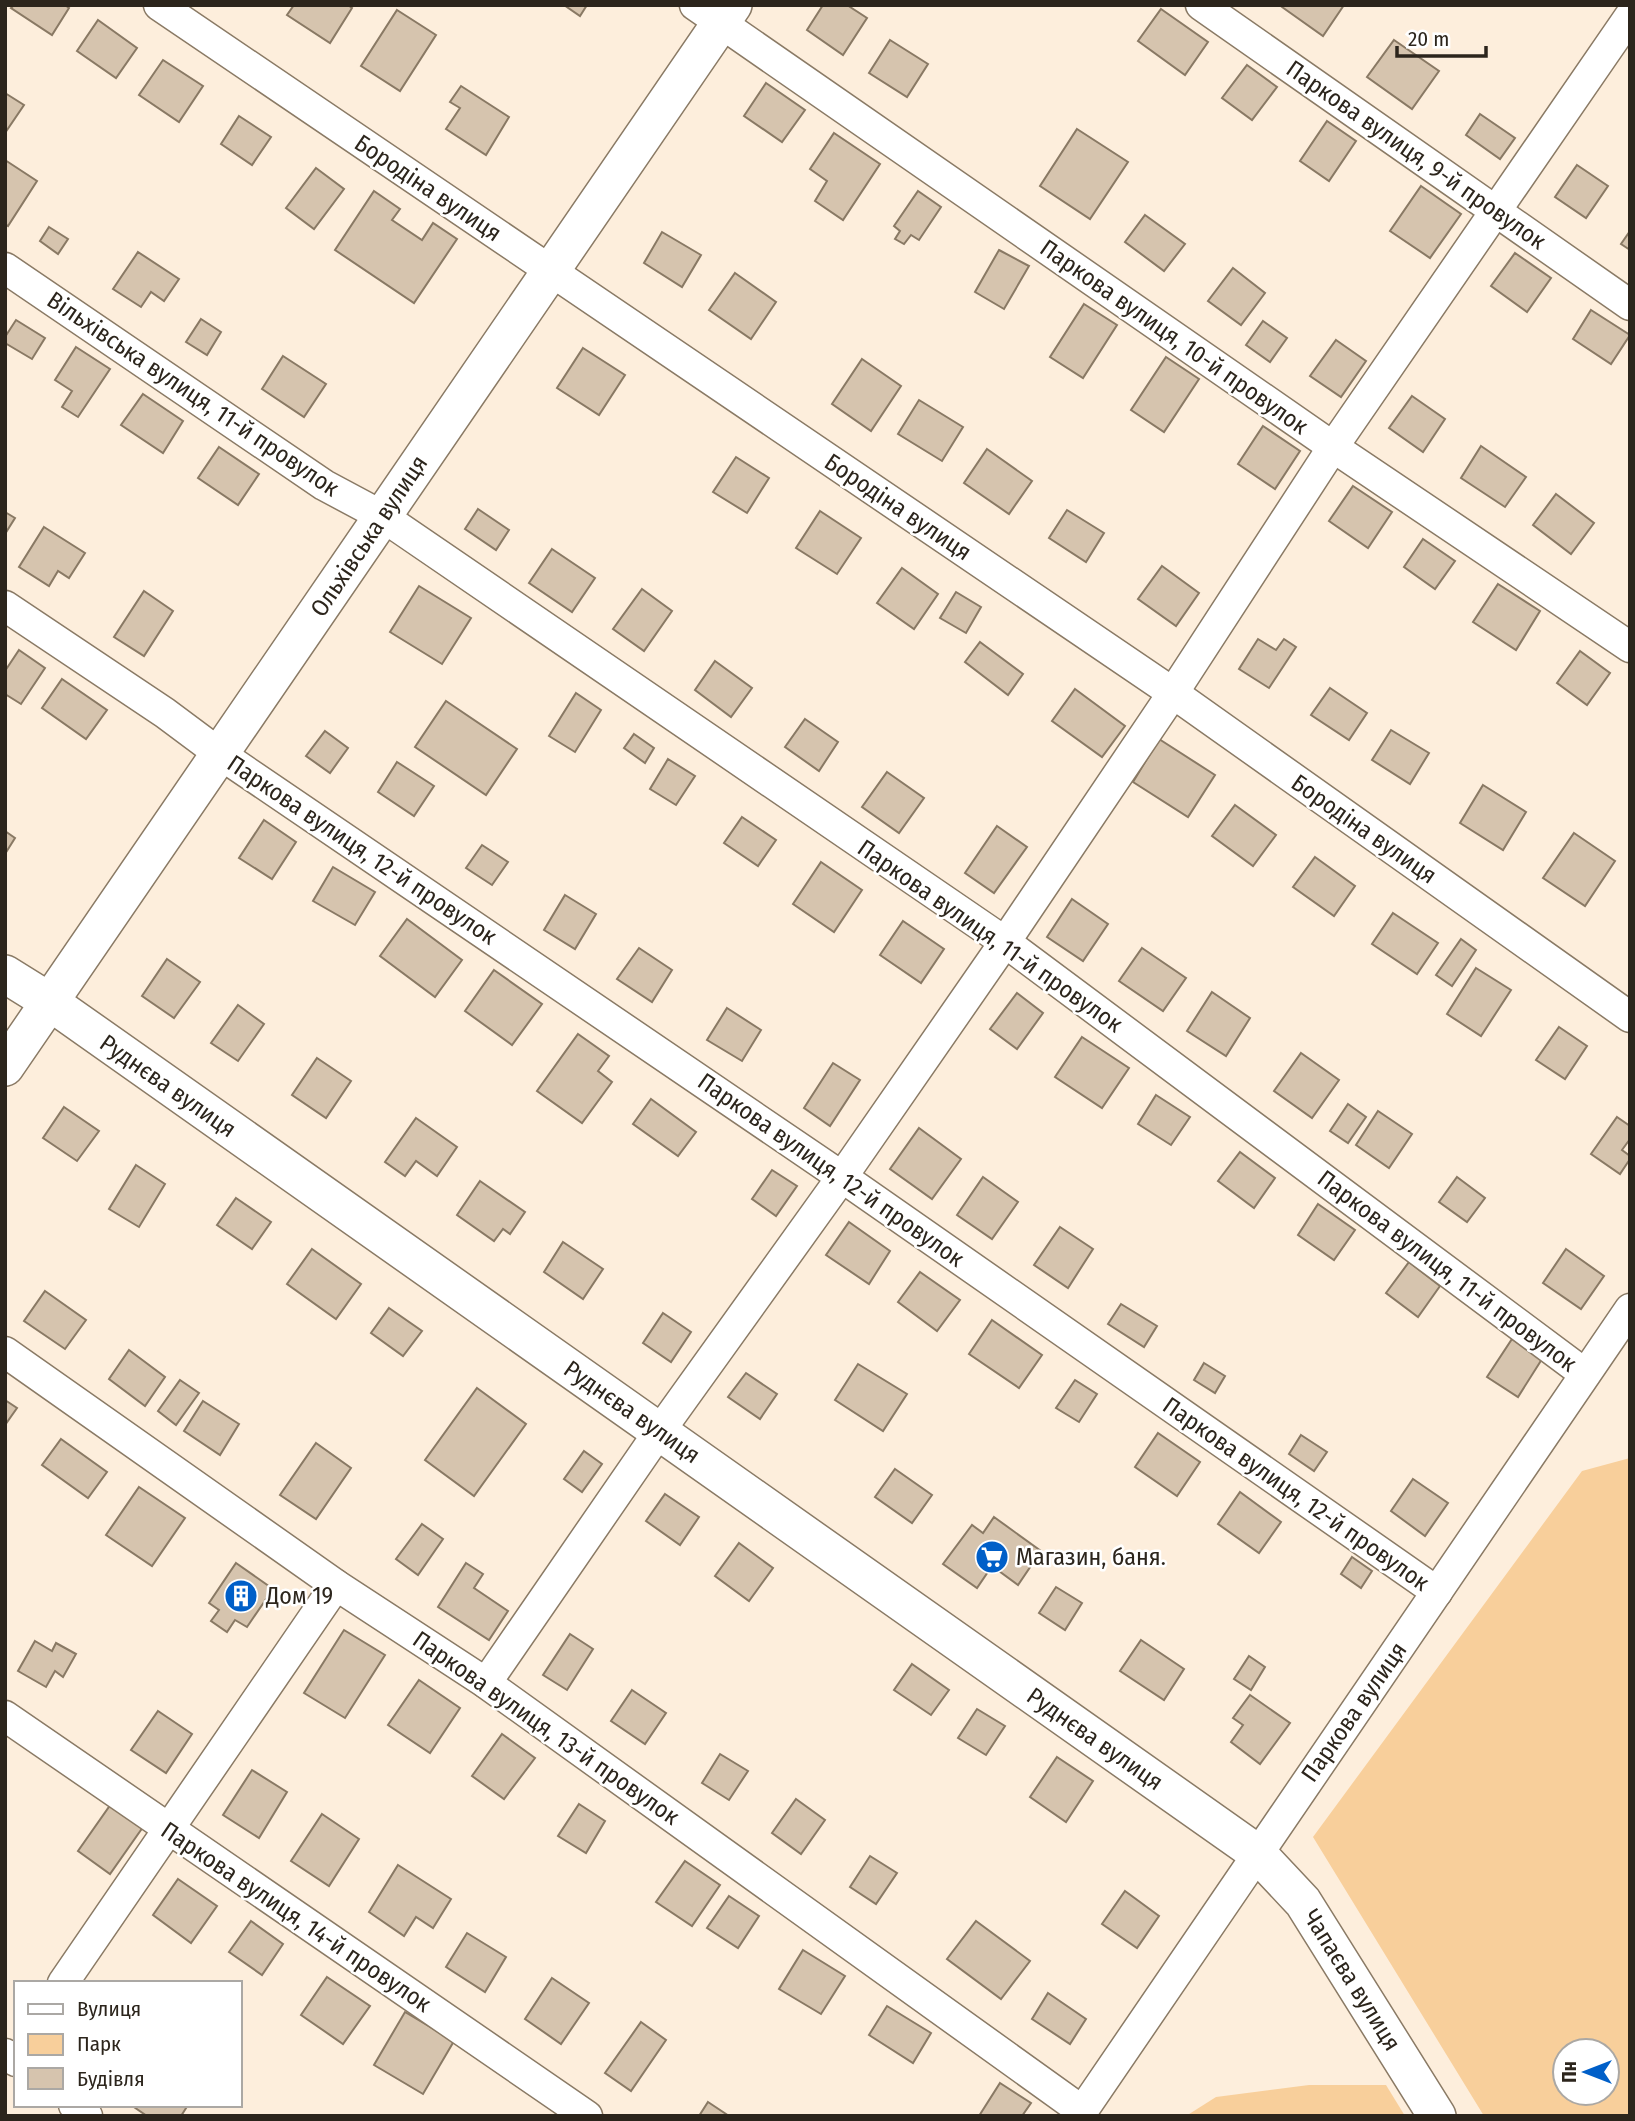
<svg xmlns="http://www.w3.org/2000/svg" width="1635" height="2121" font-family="'Fira Sans Condensed',sans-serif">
  <rect width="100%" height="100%" fill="#fdeedc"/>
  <!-- green -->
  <g fill="#f8cf9b" fill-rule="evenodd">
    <path d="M1630,1458v658h-146l-171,-279 269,-366zM1565,2051h42v42h-42z"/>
    <polygon points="1309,2085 1386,2085 1405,2116 1186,2116 1216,2097"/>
  </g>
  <!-- building -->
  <g fill="#d6c4ae" stroke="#897964" stroke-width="2">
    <polygon points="14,5 65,5 69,8 52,35 11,8"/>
    <polygon points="294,5 348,5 352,8 330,43 287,15"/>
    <polygon points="564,5 587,5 580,16"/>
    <polygon points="823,5 847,5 867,18 843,55 807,30"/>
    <polygon points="1283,5 1344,5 1323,36 1282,7"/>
    <polygon points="1161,9 1208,42 1185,75 1138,41"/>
    <polygon points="397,10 436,35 400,91 361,66"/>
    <polygon points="98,20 137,48 116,78 77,51"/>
    <polygon points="890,40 928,64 907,97 869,73"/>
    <polygon points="1394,40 1439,71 1412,109 1367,77"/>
    <polygon points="163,60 203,86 179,122 139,95"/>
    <polygon points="1247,65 1277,87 1252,120 1222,98"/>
    <polygon points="766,83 805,110 782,142 744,116"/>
    <polygon points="461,86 509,117 486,155 446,129 460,108 450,102"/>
    <polygon points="5,93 24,105 5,133"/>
    <polygon points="1480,114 1515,138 1500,159 1466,135"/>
    <polygon points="239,116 271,137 252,165 221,144"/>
    <polygon points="1327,121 1356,141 1329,181 1300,161"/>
    <polygon points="1077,129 1128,162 1090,219 1040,186"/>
    <polygon points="834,133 880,164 843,220 815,201 827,181 810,169"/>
    <polygon points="5,160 37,181 8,226 5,224"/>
    <polygon points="1577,165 1608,186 1586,218 1555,197"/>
    <polygon points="316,168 344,189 314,229 286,208"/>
    <polygon points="1421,186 1461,214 1430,258 1390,231"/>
    <polygon points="374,191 400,209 392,220 422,240 433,223 457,239 414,303 335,250"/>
    <polygon points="918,191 941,207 919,240 911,235 904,244 895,239 900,231 894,226"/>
    <polygon points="1145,215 1185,244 1164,271 1125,242"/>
    <polygon points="49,227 68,239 58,254 40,241"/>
    <polygon points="1630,231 1630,250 1621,244"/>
    <polygon points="662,232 701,255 682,287 644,263"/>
    <polygon points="999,250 1029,266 1004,309 975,292"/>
    <polygon points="138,252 179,279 164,301 151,292 141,307 113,289"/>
    <polygon points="1515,253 1551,278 1527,312 1491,286"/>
    <polygon points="1233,268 1265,293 1241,325 1208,301"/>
    <polygon points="735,273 776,302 751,339 709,310"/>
    <polygon points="1084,304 1117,325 1083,378 1050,357"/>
    <polygon points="1591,310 1630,335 1611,364 1573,339"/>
    <polygon points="201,319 221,332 207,355 186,342"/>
    <polygon points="16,320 45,338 32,359 5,343 5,337"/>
    <polygon points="1263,321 1287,338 1270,362 1246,345"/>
    <polygon points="1336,340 1366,361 1341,397 1310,376"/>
    <polygon points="76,347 110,369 78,417 62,407 72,391 55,380"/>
    <polygon points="583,348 625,375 599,415 557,388"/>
    <polygon points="283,356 326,384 304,417 262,389"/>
    <polygon points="1166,357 1199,379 1164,432 1131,410"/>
    <polygon points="862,359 901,386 871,431 832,404"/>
    <polygon points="143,394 183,421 163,453 121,425"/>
    <polygon points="1412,396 1445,419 1423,452 1389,428"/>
    <polygon points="919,400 963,427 942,461 898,434"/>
    <polygon points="1263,426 1300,451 1275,489 1238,464"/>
    <polygon points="1481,446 1526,477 1505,507 1461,478"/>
    <polygon points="219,447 259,474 238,505 198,478"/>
    <polygon points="987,449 1032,481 1009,514 964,483"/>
    <polygon points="736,457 769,478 747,513 713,492"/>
    <polygon points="1353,486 1392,512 1368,548 1329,521"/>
    <polygon points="1556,494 1594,523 1571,554 1533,525"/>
    <polygon points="478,509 509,530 496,550 465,529"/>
    <polygon points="1067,510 1104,533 1086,562 1049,538"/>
    <polygon points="820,511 861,538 837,574 796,548"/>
    <polygon points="5,512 15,518 5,534"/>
    <polygon points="44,527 85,553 69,578 58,571 49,586 19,567"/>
    <polygon points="1423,539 1455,561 1435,589 1404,567"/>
    <polygon points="552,549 595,578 572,612 529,583"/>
    <polygon points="1162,566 1199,593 1176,626 1138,599"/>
    <polygon points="902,568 938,594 914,629 877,603"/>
    <polygon points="1498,584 1540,611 1516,650 1473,622"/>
    <polygon points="419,586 471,618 442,664 390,632"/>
    <polygon points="642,589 672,611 644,651 613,629"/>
    <polygon points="144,591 173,611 144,656 114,637"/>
    <polygon points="956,592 981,607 966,633 940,618"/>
    <polygon points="1258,639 1276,650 1284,639 1296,647 1269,688 1239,669"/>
    <polygon points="980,642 1023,674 1008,695 965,662"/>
    <polygon points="19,650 45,668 21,704 5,694 5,671"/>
    <polygon points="1580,651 1610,673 1587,705 1557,683"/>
    <polygon points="715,661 752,688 731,717 695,690"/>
    <polygon points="62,679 107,710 86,739 42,708"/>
    <polygon points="1330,688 1367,713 1349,740 1311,715"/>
    <polygon points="1075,689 1125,726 1102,757 1052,721"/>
    <polygon points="576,693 601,710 575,752 549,736"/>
    <polygon points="446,701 517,749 486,795 415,747"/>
    <polygon points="805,719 838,742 819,771 785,747"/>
    <polygon points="1391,730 1429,753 1410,784 1372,760"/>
    <polygon points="325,731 348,748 330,773 306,756"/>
    <polygon points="634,734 654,748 645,763 624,748"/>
    <polygon points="1159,739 1215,775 1188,817 1133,782"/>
    <polygon points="668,759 695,776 676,805 650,789"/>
    <polygon points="397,762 434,786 414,816 378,792"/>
    <polygon points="887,772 924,798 899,833 862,807"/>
    <polygon points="1483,785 1526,812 1503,850 1460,823"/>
    <polygon points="1235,805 1276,835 1253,866 1212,836"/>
    <polygon points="742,817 776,840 758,866 724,843"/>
    <polygon points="264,820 296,842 272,879 239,858"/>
    <polygon points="997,826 1027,847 994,893 965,873"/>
    <polygon points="5,831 15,838 5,854"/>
    <polygon points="1574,833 1615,861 1585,906 1543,878"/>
    <polygon points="482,845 508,862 492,885 466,868"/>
    <polygon points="1315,857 1355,886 1334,916 1293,887"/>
    <polygon points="821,862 862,890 834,932 793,904"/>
    <polygon points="333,867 375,892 355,925 313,901"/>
    <polygon points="565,895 596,914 575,949 544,930"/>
    <polygon points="1072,899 1108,924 1083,961 1047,937"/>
    <polygon points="1393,913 1438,943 1417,974 1372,944"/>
    <polygon points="407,919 462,960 435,997 380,956"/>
    <polygon points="903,921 944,949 921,983 880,955"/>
    <polygon points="1461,939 1476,950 1452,986 1436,975"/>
    <polygon points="639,948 672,970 652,1002 617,979"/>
    <polygon points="1142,948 1186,978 1163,1011 1119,981"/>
    <polygon points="167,959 200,982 174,1018 142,996"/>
    <polygon points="1476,968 1511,990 1481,1036 1447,1014"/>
    <polygon points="494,970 542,1004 512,1045 465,1011"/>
    <polygon points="1212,992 1250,1018 1226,1056 1187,1031"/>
    <polygon points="1017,993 1043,1013 1017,1049 990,1029"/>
    <polygon points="238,1005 264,1024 238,1061 211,1043"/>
    <polygon points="727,1008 761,1030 742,1061 707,1040"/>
    <polygon points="1559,1027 1587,1046 1565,1079 1536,1060"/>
    <polygon points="578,1034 609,1056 598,1071 612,1082 582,1123 537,1091"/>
    <polygon points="1082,1037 1129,1068 1102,1108 1055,1077"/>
    <polygon points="1301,1053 1339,1080 1312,1118 1274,1091"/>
    <polygon points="317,1058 351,1081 326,1118 292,1095"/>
    <polygon points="833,1063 860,1080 830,1126 804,1108"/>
    <polygon points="1156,1095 1190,1117 1171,1145 1138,1124"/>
    <polygon points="651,1099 696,1132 678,1156 633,1124"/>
    <polygon points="1348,1104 1366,1117 1348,1143 1330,1131"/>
    <polygon points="64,1107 99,1131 77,1161 43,1138"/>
    <polygon points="1378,1111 1412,1134 1389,1168 1356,1145"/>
    <polygon points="1617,1117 1630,1126 1630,1139 1622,1150 1630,1156 1630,1159 1620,1174 1591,1154"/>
    <polygon points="416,1118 457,1147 437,1176 416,1161 405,1176 385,1162"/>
    <polygon points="919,1128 961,1159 932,1199 890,1169"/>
    <polygon points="1240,1152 1275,1178 1254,1208 1218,1181"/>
    <polygon points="136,1165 165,1184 139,1227 109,1209"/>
    <polygon points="772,1170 797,1186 776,1216 752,1199"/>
    <polygon points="983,1177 1018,1202 992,1239 957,1215"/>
    <polygon points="1457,1177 1485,1198 1467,1222 1439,1202"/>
    <polygon points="480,1181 525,1212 510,1234 503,1229 494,1241 457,1215"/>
    <polygon points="236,1198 271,1222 252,1249 217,1225"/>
    <polygon points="1318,1204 1355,1230 1334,1260 1298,1235"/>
    <polygon points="849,1222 890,1251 869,1284 826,1255"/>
    <polygon points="1060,1227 1093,1249 1068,1288 1034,1265"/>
    <polygon points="563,1242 603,1269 583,1299 544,1272"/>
    <polygon points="312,1249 361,1284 336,1319 287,1284"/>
    <polygon points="1566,1249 1604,1276 1581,1309 1543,1283"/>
    <polygon points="1409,1262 1440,1286 1418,1317 1386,1293"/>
    <polygon points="920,1272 960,1300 937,1331 898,1302"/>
    <polygon points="45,1291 86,1320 65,1349 24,1321"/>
    <polygon points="1121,1304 1157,1326 1144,1347 1108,1324"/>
    <polygon points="389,1308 422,1331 403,1356 371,1333"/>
    <polygon points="663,1313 691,1332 671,1362 643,1343"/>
    <polygon points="992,1320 1042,1355 1019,1388 969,1354"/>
    <polygon points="1512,1339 1542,1359 1518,1397 1487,1377"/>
    <polygon points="129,1350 165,1377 145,1406 109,1379"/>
    <polygon points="1204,1363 1225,1376 1215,1393 1194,1380"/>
    <polygon points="858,1364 907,1394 883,1431 835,1400"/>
    <polygon points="746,1373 777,1394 760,1419 728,1397"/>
    <polygon points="180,1380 199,1393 176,1425 158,1411"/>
    <polygon points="1075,1380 1097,1394 1079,1422 1056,1408"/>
    <polygon points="477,1388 526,1424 474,1496 425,1460"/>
    <polygon points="5,1400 17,1408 5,1425"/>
    <polygon points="203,1401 239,1424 220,1455 184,1431"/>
    <polygon points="1158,1433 1200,1462 1177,1496 1135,1467"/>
    <polygon points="1301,1435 1327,1452 1314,1471 1289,1454"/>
    <polygon points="61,1439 107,1472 88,1498 42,1465"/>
    <polygon points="316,1443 351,1468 316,1519 280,1495"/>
    <polygon points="584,1451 602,1464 582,1492 564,1479"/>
    <polygon points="895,1469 932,1495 912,1523 875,1497"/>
    <polygon points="1413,1479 1448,1503 1425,1536 1391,1511"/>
    <polygon points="139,1487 185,1518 152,1566 106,1535"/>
    <polygon points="1240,1492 1281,1522 1259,1553 1218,1524"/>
    <polygon points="665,1494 699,1517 680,1545 646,1521"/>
    <polygon points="994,1517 1041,1551 1018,1585 992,1566 977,1588 943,1564 972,1525 983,1533"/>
    <polygon points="422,1524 443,1539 418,1575 396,1559"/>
    <polygon points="739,1543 773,1568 749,1601 715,1576"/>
    <polygon points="1352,1557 1372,1571 1361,1588 1341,1574"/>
    <polygon points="236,1563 273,1589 247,1627 235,1620 227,1632 211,1621 219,1610 209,1603"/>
    <polygon points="466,1563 483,1574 474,1588 508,1611 489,1640 438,1607"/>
    <polygon points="1056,1587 1082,1603 1065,1630 1039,1613"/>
    <polygon points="344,1630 385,1655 345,1718 304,1693"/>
    <polygon points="570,1634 593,1649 567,1690 543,1675"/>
    <polygon points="1141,1640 1184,1669 1164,1700 1120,1671"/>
    <polygon points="35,1641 52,1651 56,1643 76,1654 63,1677 55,1671 46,1687 18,1671"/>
    <polygon points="1249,1656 1265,1667 1251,1690 1234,1679"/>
    <polygon points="912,1664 949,1690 931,1715 894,1690"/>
    <polygon points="419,1680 460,1708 430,1753 388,1725"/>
    <polygon points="632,1690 666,1713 645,1744 611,1721"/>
    <polygon points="1250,1695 1290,1723 1260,1764 1231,1742 1243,1725 1233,1718"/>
    <polygon points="977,1709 1005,1726 986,1755 958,1738"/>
    <polygon points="158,1711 192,1734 166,1773 131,1750"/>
    <polygon points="502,1734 535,1758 504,1799 472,1776"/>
    <polygon points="720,1754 748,1771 729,1800 702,1783"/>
    <polygon points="1057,1757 1093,1781 1066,1822 1030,1797"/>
    <polygon points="252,1770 287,1792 259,1838 223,1815"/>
    <polygon points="796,1799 825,1820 801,1854 772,1833"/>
    <polygon points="111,1804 143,1827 110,1874 78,1851"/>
    <polygon points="579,1804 605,1821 586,1853 558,1836"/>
    <polygon points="322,1814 359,1839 329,1886 291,1861"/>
    <polygon points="870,1856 897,1873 876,1904 850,1887"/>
    <polygon points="685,1861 720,1885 692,1926 656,1902"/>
    <polygon points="398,1865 451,1899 433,1928 416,1917 404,1936 369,1912"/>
    <polygon points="178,1879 217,1906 191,1943 153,1915"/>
    <polygon points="1125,1891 1159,1916 1137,1948 1102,1924"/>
    <polygon points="729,1896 759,1916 738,1948 707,1928"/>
    <polygon points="251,1921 283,1944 262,1975 229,1952"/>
    <polygon points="976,1921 1030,1961 1001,1999 947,1959"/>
    <polygon points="467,1933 506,1957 485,1992 446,1967"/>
    <polygon points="803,1950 845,1976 821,2014 779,1989"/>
    <polygon points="327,1977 370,2006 343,2044 301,2015"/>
    <polygon points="552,1978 589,2003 561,2044 525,2019"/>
    <polygon points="1048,1993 1086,2019 1070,2044 1032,2019"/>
    <polygon points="887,2006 931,2033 913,2063 869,2035"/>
    <polygon points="405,2012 454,2041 423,2094 374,2065"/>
    <polygon points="641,2022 666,2040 631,2091 605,2073"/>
    <polygon points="1000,2083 1031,2103 1022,2116 979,2116"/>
    <polygon points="708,2102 729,2116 699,2116"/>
    <polygon points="131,2105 188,2105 181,2116 147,2116"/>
  </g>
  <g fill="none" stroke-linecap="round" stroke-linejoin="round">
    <defs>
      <g id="minor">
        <polyline points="159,5 1173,693 1630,1017"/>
        <polyline points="695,5 1333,447 1630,647"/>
        <polyline points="1201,5 1630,305"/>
        <polyline points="5,268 324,485 382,516 1005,942 1585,1374"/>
        <polyline points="5,606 165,713 220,754 842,1177 1437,1592"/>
        <polyline points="5,1352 336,1585 486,1683 1082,2111"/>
        <polyline points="486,1683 659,1432 842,1177 1005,942 1173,693 1333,447 1630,16"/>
        <polyline points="5,1716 587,2116"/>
        <polyline points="63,1983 336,1585"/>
        <polyline points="5,2054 16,2061"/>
        <polyline points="74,2105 87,2116"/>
        <polyline points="1079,2116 1630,1309"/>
      </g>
      <g id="tertiary">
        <polyline points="5,974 50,1002 1257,1853 1303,1902 1437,2116"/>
        <polyline points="5,1067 733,5"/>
      </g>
    </defs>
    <!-- minor casing -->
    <use href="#minor" stroke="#8a7a65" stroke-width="33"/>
    <!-- tertiary casing -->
    <use href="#tertiary" stroke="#8a7a65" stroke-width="40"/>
    <!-- minor -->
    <use href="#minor" stroke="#fff" stroke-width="30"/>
    <!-- tertiary -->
    <use href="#tertiary" stroke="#fff" stroke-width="37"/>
  </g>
  <!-- icons -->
  <defs>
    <symbol id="supermarket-disc" viewBox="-11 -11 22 22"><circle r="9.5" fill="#005fc8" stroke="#fff"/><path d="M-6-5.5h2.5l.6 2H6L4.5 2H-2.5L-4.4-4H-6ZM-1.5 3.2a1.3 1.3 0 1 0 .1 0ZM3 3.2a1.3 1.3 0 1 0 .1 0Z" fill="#fff"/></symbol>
    <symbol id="building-disc" viewBox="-11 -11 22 22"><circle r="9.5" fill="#005fc8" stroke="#fff"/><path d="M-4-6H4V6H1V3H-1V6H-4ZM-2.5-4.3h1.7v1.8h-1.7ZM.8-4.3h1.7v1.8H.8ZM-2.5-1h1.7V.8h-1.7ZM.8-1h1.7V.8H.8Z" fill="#fff"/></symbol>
  </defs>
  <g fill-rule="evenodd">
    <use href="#supermarket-disc" x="973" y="1538" width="38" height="38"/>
    <use href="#building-disc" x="222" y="1577" width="38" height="38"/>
  </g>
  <g text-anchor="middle" stroke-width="5" stroke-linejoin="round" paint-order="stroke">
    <!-- street labels -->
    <g font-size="24" fill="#2c251c" stroke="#fff">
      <text transform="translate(1416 155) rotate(35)" y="8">Паркова вулиця, 9-й провулок</text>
      <text transform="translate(428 188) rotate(34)" y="8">Бородіна вулиця</text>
      <text transform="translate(1174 337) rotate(35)" y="8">Паркова вулиця, 10-й провулок</text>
      <text transform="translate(193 394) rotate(34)" y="8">Вільхівська вулиця, 11-й провулок</text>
      <text transform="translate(898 507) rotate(34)" y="8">Бородіна вулиця</text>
      <text transform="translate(369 536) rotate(-56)" y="8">Ольхівська вулиця</text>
      <text transform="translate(1364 829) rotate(35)" y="8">Бородіна вулиця</text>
      <text transform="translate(362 850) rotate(34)" y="8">Паркова вулиця, 12-й провулок</text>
      <text transform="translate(990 936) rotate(35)" y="8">Паркова вулиця, 11-й провулок</text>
      <text transform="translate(168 1086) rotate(35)" y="8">Руднєва вулиця</text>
      <text transform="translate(831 1170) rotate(35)" y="8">Паркова вулиця, 12-й провулок</text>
      <text transform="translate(1447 1271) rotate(37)" y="8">Паркова вулиця, 11-й провулок</text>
      <text transform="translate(632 1412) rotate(35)" y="8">Руднєва вулиця</text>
      <text transform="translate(1296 1494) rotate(35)" y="8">Паркова вулиця, 12-й провулок</text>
      <text transform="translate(1354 1712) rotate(-55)" y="8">Паркова вулиця</text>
      <text transform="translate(546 1728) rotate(35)" y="8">Паркова вулиця, 13-й провулок</text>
      <text transform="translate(1095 1739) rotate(35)" y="8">Руднєва вулиця</text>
      <text transform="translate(296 1917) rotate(34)" y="8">Паркова вулиця, 14-й провулок</text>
      <text transform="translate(1352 1980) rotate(58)" y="8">Чапаєва вулиця</text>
    </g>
    <!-- poi labels -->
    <g font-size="24" fill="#2c251c" stroke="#fff" text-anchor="start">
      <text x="1016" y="1565">Магазин, баня.</text>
      <text x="266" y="1604">Дом 19</text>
    </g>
  </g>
  <!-- border -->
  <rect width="1635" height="2121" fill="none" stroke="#2c251c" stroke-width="14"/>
  <!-- legend -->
  <rect x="14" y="1981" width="228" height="126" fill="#ffffff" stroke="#aba8a4" stroke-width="2"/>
  <rect x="28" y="2004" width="35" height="10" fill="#ffffff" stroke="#aba8a4" stroke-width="2"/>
  <text x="77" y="2016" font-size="21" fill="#2c251c">Вулиця</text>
  <rect x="28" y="2034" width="35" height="21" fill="#f8cf9b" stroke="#aba8a4" stroke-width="2"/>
  <text x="77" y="2051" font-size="21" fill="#2c251c">Парк</text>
  <rect x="28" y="2068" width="35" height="21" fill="#d6c4ae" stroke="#aba8a4" stroke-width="2"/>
  <text x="77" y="2086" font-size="21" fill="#2c251c">Будівля</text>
  <!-- north arrow -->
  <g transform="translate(1586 2072) rotate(270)"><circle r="33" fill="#ffffff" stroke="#aba8a4" stroke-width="2"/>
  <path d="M0-5L12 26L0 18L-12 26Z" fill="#005fc8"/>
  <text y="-10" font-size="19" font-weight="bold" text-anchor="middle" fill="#2c251c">Пн</text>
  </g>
  <!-- scale -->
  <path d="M1397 46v10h89v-10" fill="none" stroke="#2c251c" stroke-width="3.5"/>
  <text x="1408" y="46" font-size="21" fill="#2c251c" stroke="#ffffff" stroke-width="5" paint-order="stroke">20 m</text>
</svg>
